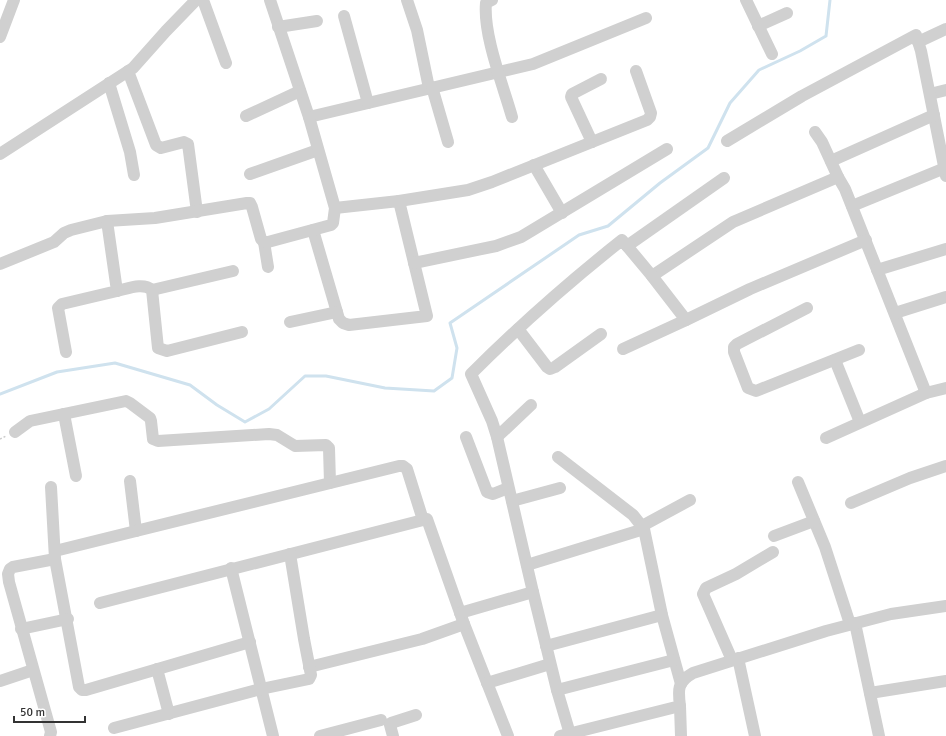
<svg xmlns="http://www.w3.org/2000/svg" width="946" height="736" font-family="Signika,sans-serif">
  <rect width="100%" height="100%" fill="#fff"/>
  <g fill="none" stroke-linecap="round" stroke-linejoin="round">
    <!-- stream -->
    <polyline stroke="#cfe2ee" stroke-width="3" points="0,394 57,372 115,363 190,385 217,405 245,422 269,409 305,376 326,376 385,388 434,391 452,378 457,348 450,323 579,235 608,226 660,183 708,148 730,103 759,70 800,51 826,36 830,0"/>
    <!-- path -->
    <polyline stroke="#cdcdcd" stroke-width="1.5" stroke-dasharray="2 2" stroke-linecap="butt" points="0,439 6,436"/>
    <!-- minor -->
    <g stroke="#d0d0d0" stroke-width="12">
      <polyline points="203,0 226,63"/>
      <polyline points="270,0 309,117 533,64 646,18"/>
      <polyline points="407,0 417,30 429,88"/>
      <path d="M492,0l-6,3c-3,32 17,82 26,114"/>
      <polyline points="746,0 772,54"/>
      <polyline points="344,16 368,103"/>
      <polyline points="758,26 787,13"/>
      <polyline points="278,27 317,21"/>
      <polyline points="0,37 14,0"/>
      <polyline points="918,42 946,29"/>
      <polyline points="128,71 156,145 161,148 184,142 188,144 197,212"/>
      <polyline points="109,83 130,152 134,175"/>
      <polyline points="432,87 448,142"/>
      <polyline points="930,94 946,90"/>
      <polyline points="246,116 300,91"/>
      <polyline points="727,141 802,96 916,35 921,51 946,176"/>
      <polyline points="592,142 571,97 572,94 601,79"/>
      <polyline points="0,154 133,68 166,31 196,0"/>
      <polyline points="831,161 934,115"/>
      <polyline points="534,165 562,213"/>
      <polyline points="250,174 318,150"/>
      <polyline points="838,177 845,189 926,393 946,388"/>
      <polyline points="399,201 468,190 492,182 647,120 650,117 651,113 636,71"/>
      <polyline points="852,206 945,168"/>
      <polyline points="313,230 339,319 343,323 349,325 427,316 399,201 335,208"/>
      <polyline points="264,242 268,267"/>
      <polyline points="627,246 724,178"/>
      <polyline points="414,263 496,246 521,237 667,149"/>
      <polyline points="0,264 54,242 64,233 71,230 107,221 155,218 247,203 250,203 252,207 261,239 264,242 268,242 331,225 333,223 335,208 309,117"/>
      <polyline points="877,270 946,249"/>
      <polyline points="652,276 733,222 838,177 822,142 815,132"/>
      <polyline points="152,290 233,271"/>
      <path d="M117,291c10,-2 26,-9 35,-1l6,58 9,3 75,-19"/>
      <polyline points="807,308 737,344 734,347 734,352 748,388 756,391 859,350"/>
      <polyline points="895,313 946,297"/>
      <polyline points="290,322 337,312"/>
      <polyline points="518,329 547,367 550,369 555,367 601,334"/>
      <polyline points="623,349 686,320"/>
      <polyline points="66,352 58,308 62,304 117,291 107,221"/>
      <polyline points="835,360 860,422"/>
      <polyline points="64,414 76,476"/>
      <polyline points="15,432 30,421 126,401 130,403 150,418 151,421 153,439 158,441 269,434 277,435 295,446 326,445 329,448 330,483"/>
      <polyline points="466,437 487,492 493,494 508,488"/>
      <polyline points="497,437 531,405"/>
      <polyline points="826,438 926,393"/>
      <polyline points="558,457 633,515 644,529 662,615 681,684"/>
      <polyline points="130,481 136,531"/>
      <polyline points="798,482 825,547 850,624"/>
      <polyline points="512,501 560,488"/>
      <polyline points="851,503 910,478 946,466"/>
      <polyline points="642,526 690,500"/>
      <polyline points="774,536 814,521"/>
      <polyline points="55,551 399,466 403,466 407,469 423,520"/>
      <polyline points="55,559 79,687 82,690 86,690 250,642"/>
      <polyline points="527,565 644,529"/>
      <polyline points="231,568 273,736"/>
      <path d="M533,592l-36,-155 -5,-16 -21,-47c48,-48 98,-92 151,-134l30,36 34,44 64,-31 116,-49"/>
      <polyline points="100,603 427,519 464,624 508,736"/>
      <polyline points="460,613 533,592 557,690 570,734"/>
      <polyline points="855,623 879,736"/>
      <polyline points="21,629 68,619"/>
      <polyline points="546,646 662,615"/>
      <polyline points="738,658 755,736"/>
      <polyline points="732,660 703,594 706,588 736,574 773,552"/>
      <polyline points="309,667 422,639 464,624"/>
      <polyline points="157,669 169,714"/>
      <polyline points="0,681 33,670"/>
      <polyline points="487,683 550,664"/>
      <polyline points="557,690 674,660"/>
      <polyline points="870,693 946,681"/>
      <polyline points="680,706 681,736"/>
      <polyline points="114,728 261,689 309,679 311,675 304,639 290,554"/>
      <polyline points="50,736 51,732 9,582 8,574 10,569 13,567 55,559 51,487"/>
      <polyline points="320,736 381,720"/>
      <polyline points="393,736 390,725 391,723 416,715"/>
      <path d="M560,736l120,-30c-2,-16 -3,-24 13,-33l133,-42 65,-17 55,-8"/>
    </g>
  </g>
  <!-- scale -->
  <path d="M14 716v6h71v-6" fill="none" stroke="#333333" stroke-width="2"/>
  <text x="20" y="716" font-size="12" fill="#333333" stroke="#ffffff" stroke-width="3" paint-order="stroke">50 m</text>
</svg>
